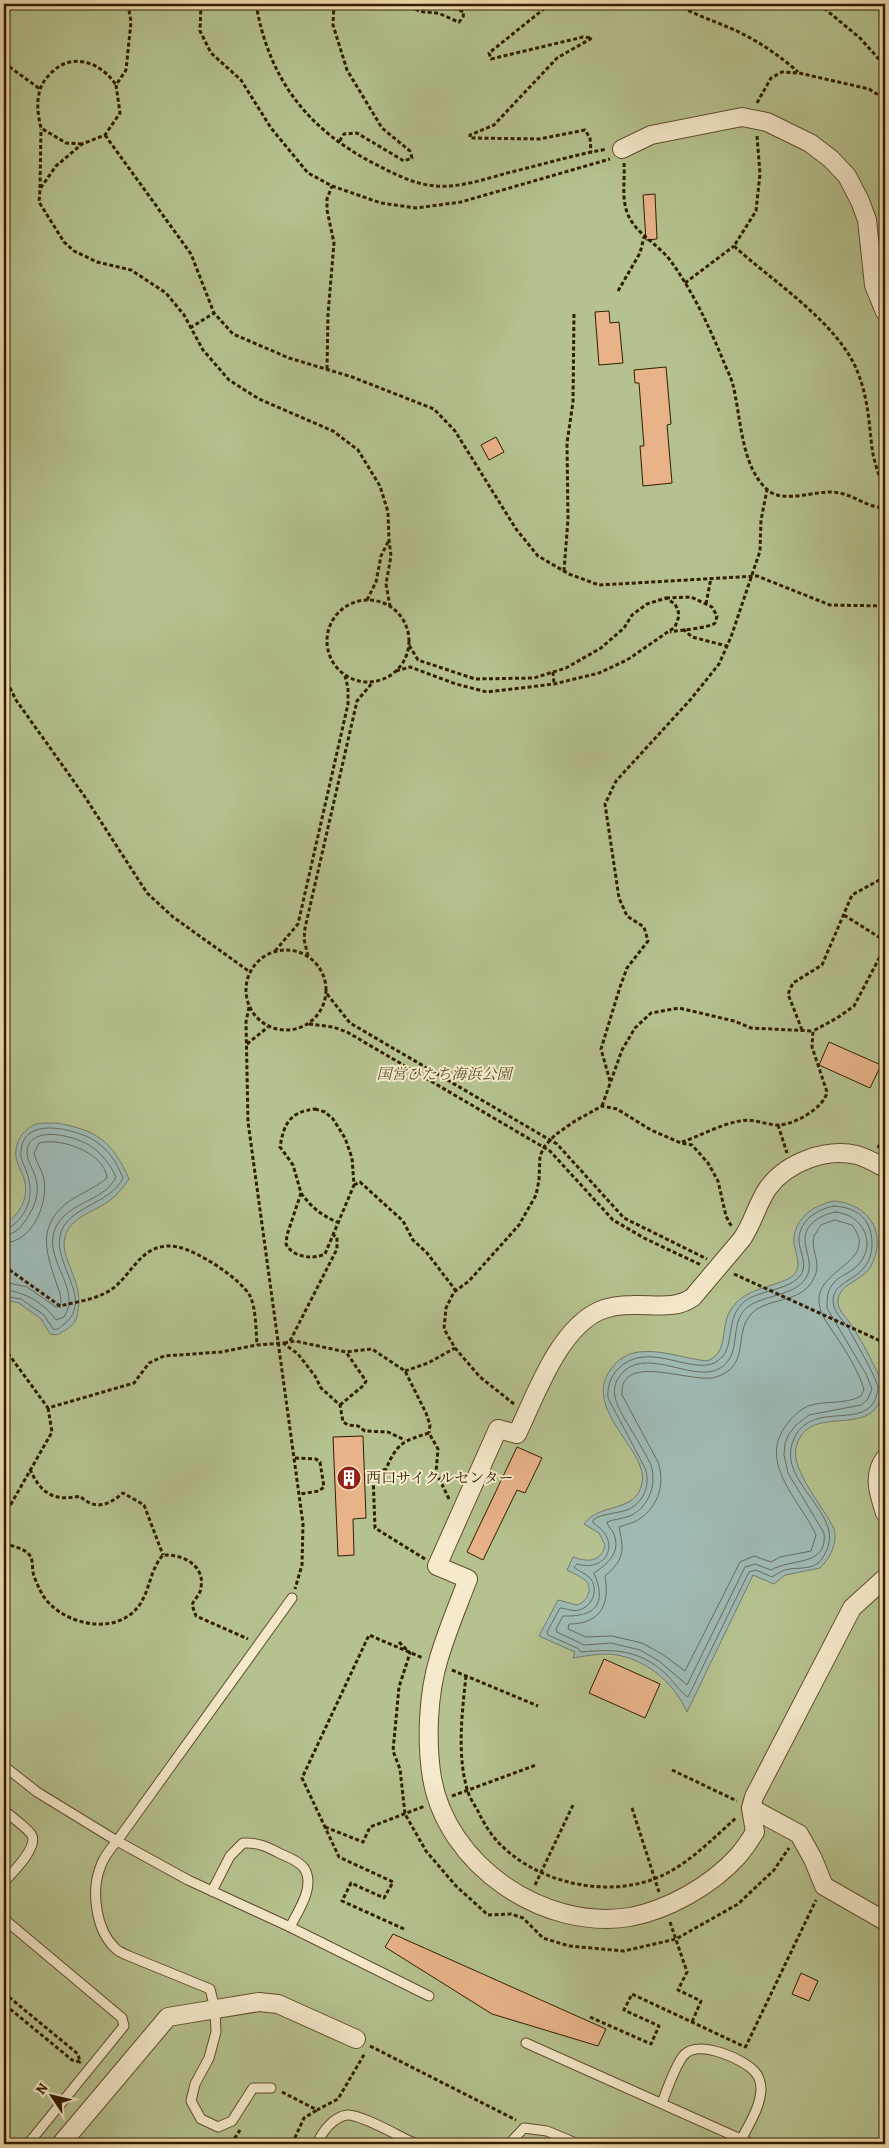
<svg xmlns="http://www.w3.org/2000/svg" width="889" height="2148" font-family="Alegreya,'Noto Serif JP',serif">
  <rect width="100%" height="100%" fill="#f1deb0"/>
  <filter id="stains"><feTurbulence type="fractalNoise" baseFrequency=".004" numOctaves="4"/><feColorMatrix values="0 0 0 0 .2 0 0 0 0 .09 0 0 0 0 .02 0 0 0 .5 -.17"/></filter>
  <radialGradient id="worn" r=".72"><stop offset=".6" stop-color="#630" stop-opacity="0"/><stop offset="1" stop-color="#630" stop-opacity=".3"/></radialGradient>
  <!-- green -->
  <rect fill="#b5c28f" stroke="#737048" x="4" y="4" width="881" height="2140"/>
  <!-- water -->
  <g fill="#9fbab5" stroke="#737b6d">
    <path d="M56,1123c41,7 56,18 73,56 -6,9 -12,16 -20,22 -15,11 -39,16 -44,36 -6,21 19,45 13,73 -1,9 -3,14 -11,19 -7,4 -8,7 -17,5l-9,-15 -22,-16 -15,-3v-75c14,-9 24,-24 21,-42 -1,-8 -6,-14 -8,-22 -5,-14 5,-33 20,-37 5,-2 13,0 19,-1z"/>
    <path d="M834,1201c35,3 54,32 37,65 -7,14 -32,18 -33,34 -1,9 7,16 12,23 8,11 31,53 33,64 0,6 -2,13 -5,18 -18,30 -72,-1 -82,43 -5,23 28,59 38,81 4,14 -4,29 -14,39l-35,7 -11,9 -21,-9 -66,137c-14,-31 -44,-56 -79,-58 -12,0 -24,2 -35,4l2,-6 -36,-16 19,-36 19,5c10,-3 17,-16 8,-25 -5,-4 -12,-7 -18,-10l6,-13c14,5 28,6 32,-12l-6,-12 -15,-9c15,-22 52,-10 58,-41 7,-33 -61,-73 -31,-114 6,-9 17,-16 28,-17 22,-3 47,7 68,9 22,-8 13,-33 23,-50 14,-24 42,-22 63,-35 11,-13 0,-24 1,-38 2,-22 21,-33 40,-37z"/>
  </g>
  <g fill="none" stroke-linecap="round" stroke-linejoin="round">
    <!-- shore -->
    <g stroke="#686c5b" stroke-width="1">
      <path d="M834,1206c15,1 28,6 34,19 7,15 5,35 -7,46 -10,10 -27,13 -28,29 0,11 8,18 14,26 6,11 29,51 31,61 0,5 -2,11 -4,15 -15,27 -68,-3 -82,42 -12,38 48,68 36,103 -2,5 -5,12 -10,16 -8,7 -23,4 -33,7 -5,1 -9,5 -13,7l-16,-7 -7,2 -61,125c-8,-5 -15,-16 -22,-23 -28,-25 -50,-25 -85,-22l-4,-4 -29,-13 -1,-3 13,-24c6,0 12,4 19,2 14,-4 20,-21 11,-32 -5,-5 -12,-7 -16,-11l3,-3c31,9 45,-24 16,-41v-3c10,-7 22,-6 34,-10 17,-7 24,-26 18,-42l-37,-70c-1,-10 2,-20 9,-28 31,-34 80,11 103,-11 16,-14 4,-41 25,-58 14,-11 48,-11 57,-28 5,-11 -3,-22 -3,-33 0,-20 19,-31 35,-34z"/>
      <path d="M835,1212c29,2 43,34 22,54 -8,8 -19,10 -25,19 -5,7 -5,15 -5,23l39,66 6,15 -4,10 -7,6 -52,10 -13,10 -7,9 -4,9 -1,12 4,18 36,60c4,34 -33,25 -53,37l-16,-6 -10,3 -58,118 -28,-24 -19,-11 -29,-7 -27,2 -27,-13 -1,-3 7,-13c33,1 44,-12 31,-43 15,-10 28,-22 19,-41 -3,-4 -5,-6 -6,-10 7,-3 15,-3 23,-6 19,-9 27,-31 21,-51 -8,-17 -19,-33 -28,-49 -7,-13 -13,-26 -4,-39 27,-38 84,17 109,-16 12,-16 2,-42 21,-55 17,-12 50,-10 59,-32 4,-12 -2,-21 -3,-33 -1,-17 16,-26 30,-29z"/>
      <path d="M835,1220l17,5c27,35 -29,42 -33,72 -1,16 8,25 16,38 9,12 26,41 29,55l-3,6c-16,9 -36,4 -53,10 -9,4 -17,12 -23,21 -27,37 17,76 31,108l-5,16 -31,6 -9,5 -17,-6 -14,6 -55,109 -23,-17 -20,-11 -30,-7 -26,1 -18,-8 1,-5c32,0 41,-20 36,-48 20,-17 19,-26 14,-49 5,-2 10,-3 15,-5 23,-11 32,-37 24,-60l-36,-67c-3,-45 72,-10 94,-18 35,-11 17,-43 35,-63 16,-17 49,-10 62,-34 10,-17 -3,-29 1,-44l7,-11z"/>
      <path d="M4,1229c8,-1 13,-7 18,-13 10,-14 10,-30 4,-46 -3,-7 -6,-12 -5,-19 2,-34 49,-23 69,-13 17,9 26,23 33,40 -13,27 -57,28 -63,58 -6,30 35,65 3,89 -4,3 -4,5 -10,4l-9,-14 -23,-16 -17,-3"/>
      <path d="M4,1235c9,0 16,-6 21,-14 9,-12 15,-27 11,-42 -3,-11 -12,-22 -8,-33 9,-22 55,-8 68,4 9,8 15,16 20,27 -12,26 -52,24 -62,55 -9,29 28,58 10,85l-8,3c-11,-16 -32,-29 -52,-30"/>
      <path d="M4,1243c29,-1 44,-39 40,-64 -2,-9 -8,-17 -10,-26l5,-10c22,-6 66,10 68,35 -14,12 -34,18 -46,30 -24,24 -13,49 -4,77 3,8 5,12 3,22h-4l-29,-20 -23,-5"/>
    </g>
  </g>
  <!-- building -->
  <g fill="#e9b389" stroke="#311d01">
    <polygon points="655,194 657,239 646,240 643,195"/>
    <polygon points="609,311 610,323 619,322 623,363 599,365 595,312"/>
    <polygon points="666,367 671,424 667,425 672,483 643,486 640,446 644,446 639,383 635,383 634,370"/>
    <polygon points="496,437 504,452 489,460 481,445"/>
    <polygon points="829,1042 881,1065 870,1088 819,1065"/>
    <polygon points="363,1436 366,1518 353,1519 354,1555 338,1556 333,1437"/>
    <polygon points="517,1447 542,1458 525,1493 517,1490 483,1560 467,1552"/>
    <polygon points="604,1659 660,1684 645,1718 589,1693"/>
    <polygon points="393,1934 606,2029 598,2046 492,2014 385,1947"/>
    <polygon points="801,1973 818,1981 809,2001 792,1994"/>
  </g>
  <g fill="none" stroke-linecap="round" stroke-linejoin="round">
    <defs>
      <g id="lane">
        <polyline points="4,1766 37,1792 117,1841 292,1598"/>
        <path d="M4,1810c8,8 20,15 27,24 9,12 -19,39 -27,48"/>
        <path d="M212,1891l18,-35 13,-13c14,-1 25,4 38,11 7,3 18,7 23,14 12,18 -6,43 -14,59"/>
        <polyline points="4,1919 122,2018 124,2026 28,2144"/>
        <polyline points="526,2043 752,2144"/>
        <path d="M271,2088h-18l-21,33 -14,6 -17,-8 -10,-18 4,-17 14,-26 7,-26 -1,-23 -5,-20 -81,-33c-5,-2 -10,-4 -14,-8 -19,-18 -24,-56 -15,-80 3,-10 10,-19 17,-27l71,39 102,47 139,69"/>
        <path d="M662,2103c4,-11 15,-42 23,-49 15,-14 59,5 70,18 4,4 6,12 6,18 -1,19 -14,37 -22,54"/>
        <path d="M317,2144c5,-12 16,-27 30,-29 14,-1 55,23 69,29"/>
        <polyline points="509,2144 524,2128 547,2131 578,2144"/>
      </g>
      <g id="street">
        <polyline points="622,149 651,135 742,117 767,122 810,143 831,159 847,176 860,201 867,220 874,285 885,312"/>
        <path d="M742,1239c11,-16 15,-35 26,-51 19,-26 58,-40 89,-33 10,3 19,8 28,13"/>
        <path d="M693,1297c-17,13 -40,7 -60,8 -11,0 -23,1 -34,6 -41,19 -63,84 -82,123l-19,-5 -61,137 31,13c-10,26 -21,52 -29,79 -11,35 -13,83 -7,120 15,87 111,153 198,139 38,-7 82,-32 108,-61 6,-7 12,-16 17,-24l-4,-24 3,-11 98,-189 33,-30"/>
        <path d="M885,1458c-13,18 -6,36 0,55"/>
        <polyline points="751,1808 799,1834 813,1859 824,1886 885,1921"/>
        <polyline points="61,2144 168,2017 259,2002 278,2004 356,2039"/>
      </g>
    </defs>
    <!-- lane casing -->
    <use href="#lane" stroke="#614d2d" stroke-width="11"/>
    <!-- street casing -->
    <use href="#street" stroke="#614d2d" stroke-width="20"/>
    <!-- path -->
    <g stroke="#311d01" stroke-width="3" stroke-dasharray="4 2.5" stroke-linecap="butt">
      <polyline points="128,4 131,22 126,70 116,85 120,113 105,135 82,144 56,166 40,189 39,202 64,242 74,251 97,262 131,270 166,293 184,315 203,350 229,380 259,399 333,431 358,450 380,486 388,512 389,540 391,556 386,584 390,606"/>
      <polyline points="201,4 200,31 211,53 241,80 271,128 308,173 332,186 381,203 416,208 461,202 610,159"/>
      <path d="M256,4c13,77 54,128 123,162 17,9 38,19 57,20 22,2 50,-7 71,-13 34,-8 66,-18 100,-24"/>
      <polyline points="334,4 333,25 347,70 382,128 410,151 412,158 404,161 357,133 344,134 339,142"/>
      <path d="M411,4c8,12 18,6 29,10 6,2 13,6 19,8l4,-5 1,-5 -21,-8"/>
      <polyline points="550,4 489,53 491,59 583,37 592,38 557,58 494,125 470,135 470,138 539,139 585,130 590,138 591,152"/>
      <path d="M695,4l-9,5c12,7 26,11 39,17 26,10 53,28 73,46"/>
      <polyline points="819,4 860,38 885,66"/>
      <polyline points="4,63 40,89"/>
      <polyline points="757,103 771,78 782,72 799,73 869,89 885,99"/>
      <polyline points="105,135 191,254 214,313 233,334 289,358 352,377 434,409 455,431 516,529 538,556 569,574 599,585 757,576 830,605 885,606"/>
      <path d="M757,136l3,38 -4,37 -22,35c39,36 105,77 124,127 10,25 11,50 14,75 2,15 8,30 13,44"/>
      <path d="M82,144l-16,-1 -25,-15c-3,-13 -5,-25 -1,-38 2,-7 6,-12 11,-17 21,-22 51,-10 65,12"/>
      <path d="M624,163c1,15 -2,32 2,46 6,23 30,33 44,51 22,30 39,66 53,100 3,8 8,17 10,25 8,32 8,84 36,106 15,12 46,0 63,1 21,1 32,15 53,16"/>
      <polyline points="40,188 41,129"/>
      <polyline points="685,283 734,246"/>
      <polyline points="618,291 640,253 644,237"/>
      <polyline points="190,328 214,313"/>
      <polyline points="327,369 328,314 334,243 327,210 327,199 332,186"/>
      <polyline points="564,571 568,519 567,443 573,402 574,312"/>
      <path d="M666,598l25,-1 21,10 5,9 -2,7c-5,5 -35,7 -45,9"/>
      <circle cx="368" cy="641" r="41"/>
      <polyline points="367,600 376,582 381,556 389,540"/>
      <polyline points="706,604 711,578"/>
      <polyline points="683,629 692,637 727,646"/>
      <polyline points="396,671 410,667 456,684 487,692 554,684 599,673 627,660 675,627 679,616 678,610 675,604 666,598 647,604 632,615 624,628 601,648 566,668 534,678 475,679 418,660 409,645"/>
      <polyline points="553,672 554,684"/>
      <polyline points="4,676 16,700 85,797 147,893 173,917 250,972"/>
      <polyline points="844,915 885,941"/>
      <circle cx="286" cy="990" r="40"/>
      <polyline points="275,951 298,924 348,704 348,688 345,676"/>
      <polyline points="308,956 304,939 305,928 357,701 373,682"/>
      <polyline points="327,994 350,1023 550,1140 557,1144 624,1218 707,1259"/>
      <polyline points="249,1007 246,1022 248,1122 303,1524 302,1565 295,1589"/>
      <polyline points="309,1024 333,1027 347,1032 550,1151 613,1220 644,1238 701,1265"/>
      <polyline points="802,1030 788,994 793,983 822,965 852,895 883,878 885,873"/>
      <polyline points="247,1044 268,1027"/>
      <polyline points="610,1081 601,1049 620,987 627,968 648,941 644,927 627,916 619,898 605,804 616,781 691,699 719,664 731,637 760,551 761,520 767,490"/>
      <polyline points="602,1106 622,1050 635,1028 651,1013 679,1008 734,1021 751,1028 813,1031"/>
      <path d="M315,1109l10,3 8,7 12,19 7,20 2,27 -29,69c-12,6 -33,3 -39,-10l1,-9 14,-42 -8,-28 -13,-18c4,-23 9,-35 35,-38z"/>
      <polyline points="778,1125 787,1153"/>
      <path d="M682,1142c18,-6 39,-18 58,-21 14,-3 25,4 38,4 16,0 46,-17 49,-33l-15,-45 1,-16 24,-13 17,-12 31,-59"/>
      <polyline points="878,1148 885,1133"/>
      <polyline points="354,1185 360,1182 403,1221 413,1240 427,1253 456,1291"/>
      <path d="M301,1193c10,14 20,22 36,29"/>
      <path d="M4,1266l56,40c19,-5 42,-7 57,-21 12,-11 20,-27 35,-35 8,-4 18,-5 26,-3 20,4 63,32 72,49 6,11 6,36 7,49"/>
      <polyline points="734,1274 885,1343"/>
      <polyline points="290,1341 337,1249 337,1237 333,1235"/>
      <polyline points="284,1343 295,1341 346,1352 372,1349 405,1371 426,1413 430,1425 429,1433"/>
      <polyline points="4,1348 48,1408 134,1383 149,1363 164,1356 221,1352 257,1345 283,1343 298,1354 315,1376 321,1388 340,1405 343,1422 348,1425 358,1426 365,1431 388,1432 405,1440"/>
      <polyline points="405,1371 428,1363 455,1348"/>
      <polyline points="514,1404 480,1377 455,1348 444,1329 446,1308 454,1292 469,1281 519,1225 536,1195 539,1180 540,1156 544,1147 555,1135 575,1121 602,1106 617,1109 651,1130 681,1143 692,1145 708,1163 718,1181 726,1216 730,1224 733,1227"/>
      <polyline points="340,1405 364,1385 366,1381 346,1352"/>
      <polyline points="295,1458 316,1459 320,1462 324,1487 319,1491 300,1494"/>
      <path d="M30,1469c10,24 24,33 50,27 15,15 29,9 43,-3l21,12 19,50"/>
      <polyline points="4,1506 11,1504 52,1432 48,1408"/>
      <path d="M4,1544c9,2 21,4 27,13 2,5 1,14 3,19 2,6 5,12 8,18 16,27 63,41 89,20 20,-16 16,-41 32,-59 19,-1 42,10 38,32 0,7 -7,12 -9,18l4,11 52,23"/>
      <path d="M425,1559l-50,-31 -2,-54 13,-5c11,-26 17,-28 43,-36l9,16 -2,23 13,27"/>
      <polyline points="399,1642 410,1653 399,1687 393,1751 400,1769 405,1814 426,1851 456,1886 488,1915 511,1914 523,1918 543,1938 569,1946 624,1951 676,1939 738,1904 774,1870 789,1848"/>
      <polyline points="452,1670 538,1706"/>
      <path d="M466,1676c-4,37 -9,77 1,113 2,7 6,14 10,20 5,11 12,23 20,32 38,41 105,57 157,38 32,-12 57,-39 82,-61"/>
      <polyline points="672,1770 737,1801"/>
      <polyline points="452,1796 536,1765"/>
      <polyline points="632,1808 659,1892"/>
      <polyline points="325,1827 363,1842 370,1827 425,1806"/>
      <polyline points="535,1885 573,1805"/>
      <polyline points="670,1922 687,1972 678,1990 701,2001 692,2022"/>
      <polyline points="404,1929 342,1901 351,1883 384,1898 393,1882 339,1857 302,1778 369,1635 423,1658"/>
      <polyline points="4,1993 78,2054 80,2062 72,2060 4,2004"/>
      <polyline points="590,2017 651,2044 659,2026 624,2010 632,1994 745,2047"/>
      <polyline points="370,2046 516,2120"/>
      <polyline points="745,2048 816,1900"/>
      <polyline points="282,2092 317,2110 338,2099 365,2053"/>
      <polyline points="231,2144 240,2130"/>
      <polyline points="292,2144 304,2118 317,2110"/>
    </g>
    <!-- lane -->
    <use href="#lane" stroke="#f6eacc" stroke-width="9"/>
    <!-- street -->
    <use href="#street" stroke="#f6eacc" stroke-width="18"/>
    <defs>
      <polyline id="street-bridge" points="693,1297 742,1239"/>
    </defs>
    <!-- street-bridge casing -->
    <use href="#street-bridge" stroke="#614d2d" stroke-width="20" stroke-linecap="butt"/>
    <!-- street-bridge -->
    <use href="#street-bridge" stroke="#f6eacc" stroke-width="18"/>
  </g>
  <!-- icons -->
  <defs>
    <symbol id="building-disc" viewBox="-11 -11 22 22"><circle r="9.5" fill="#8f2418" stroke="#f6eacc"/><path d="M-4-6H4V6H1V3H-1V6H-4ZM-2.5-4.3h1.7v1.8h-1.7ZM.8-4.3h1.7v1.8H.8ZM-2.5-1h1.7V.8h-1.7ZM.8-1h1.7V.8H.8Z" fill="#fff"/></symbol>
  </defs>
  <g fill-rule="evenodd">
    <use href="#building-disc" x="335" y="1464" width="28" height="28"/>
  </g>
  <g text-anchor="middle" stroke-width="4" stroke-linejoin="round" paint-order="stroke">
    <!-- park labels -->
    <g font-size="15" font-style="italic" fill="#594f2c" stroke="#f6eacc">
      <text x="444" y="1079">国営ひたち海浜公園</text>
    </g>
    <!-- poi labels -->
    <g font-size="15" fill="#311d01" stroke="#f6eacc" text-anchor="start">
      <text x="366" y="1483">西口サイクルセンター</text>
    </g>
  </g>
  <!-- margin -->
  <rect width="889" height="2148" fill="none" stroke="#f1deb0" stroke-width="20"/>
  <rect x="5" y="5" width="879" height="2138" fill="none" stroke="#311d01" stroke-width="2.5"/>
  <rect x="10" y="10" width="869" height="2128" fill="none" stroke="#311d01"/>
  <!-- north arrow -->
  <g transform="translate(52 2096) rotate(305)" stroke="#f6eacc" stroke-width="4" paint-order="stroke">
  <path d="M0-4L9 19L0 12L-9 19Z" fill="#311d01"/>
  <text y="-8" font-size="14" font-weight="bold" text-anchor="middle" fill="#311d01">N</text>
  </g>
  <rect width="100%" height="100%" filter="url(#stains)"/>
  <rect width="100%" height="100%" fill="url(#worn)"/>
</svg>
